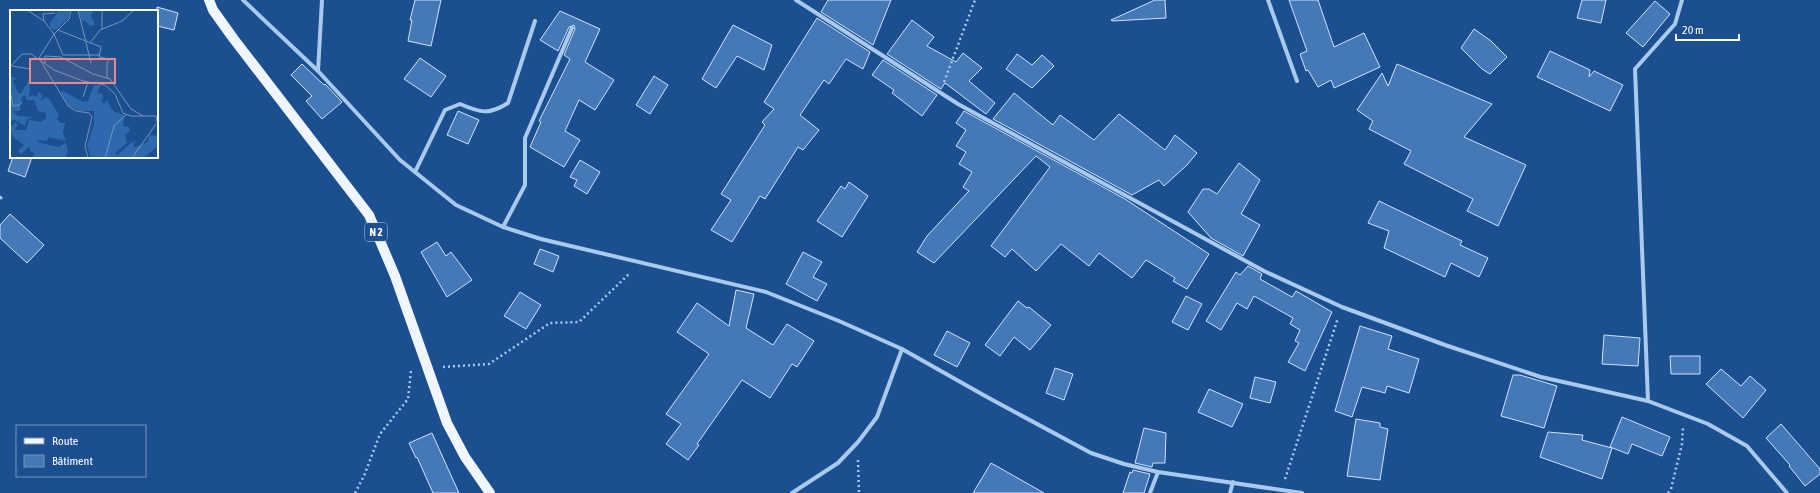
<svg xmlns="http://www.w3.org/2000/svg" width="1820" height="493" font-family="'Asap Condensed',sans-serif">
  <rect width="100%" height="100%" fill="#1b4f8f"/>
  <!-- building -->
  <g fill="#4478b7" stroke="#cfe3fa">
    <polygon points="415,0 441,0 431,46 408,41 412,20 410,20"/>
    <polygon points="828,0 891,0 873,45 821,12"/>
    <polygon points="1155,0 1165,0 1166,18 1112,21 1111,20"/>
    <polygon points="1289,0 1318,0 1334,47 1364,33 1380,67 1334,88 1331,80 1318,87 1308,70 1306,71 1300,54 1307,51"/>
    <polygon points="1582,0 1606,0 1601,23 1577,18"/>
    <polygon points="1655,1 1670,14 1643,47 1626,33"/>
    <polygon points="157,7 178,13 174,30 157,26"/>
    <polygon points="560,11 600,29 585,62 614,80 595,110 579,100 565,131 580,140 564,167 530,147 541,122 539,121 570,59 564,55 575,29 574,25 569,27 558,51 540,40"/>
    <polygon points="817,18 870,52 863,69 846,59 829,84 824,80 800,115 819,130 803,150 798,147 765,199 760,196 732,242 711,230 731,200 721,194 765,125 762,122 774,109 764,102"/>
    <polygon points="912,20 934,37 927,46 956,62 963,53 982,68 969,81 995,103 986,114 945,83 941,89 887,54"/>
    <polygon points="733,25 772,45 764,70 737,56 716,88 702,79"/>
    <polygon points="1474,29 1491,41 1507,57 1490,74 1482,69 1461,48"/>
    <polygon points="1550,51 1590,70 1589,77 1594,71 1623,85 1610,111 1537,77"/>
    <polygon points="1017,54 1032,65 1042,55 1054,66 1032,88 1006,69"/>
    <polygon points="420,58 446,76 431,97 404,79"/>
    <polygon points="883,60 937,95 922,116 892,93 894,90 872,75"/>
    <polygon points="302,64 324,85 325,84 342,102 322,119 306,101 312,96 291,75"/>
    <polygon points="1397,64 1492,104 1464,137 1526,165 1498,226 1467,211 1473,199 1404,164 1411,151 1369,129 1373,121 1357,110 1382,73 1388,86"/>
    <polygon points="654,76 668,85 650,114 636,105"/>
    <polygon points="1014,93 1053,125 1060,115 1094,140 1119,114 1165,150 1175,135 1197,153 1187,165 1164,186 1159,180 1132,195 993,119"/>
    <polygon points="458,111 479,120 468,144 447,135"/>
    <polygon points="964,111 1125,199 1209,254 1187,289 1173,281 1175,278 1146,260 1132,278 1099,253 1089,266 1061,244 1036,271 1012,249 1005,257 991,246 1050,167 1036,156 934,263 917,252 927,236 969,191 963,187 972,172 959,164 966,152 956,146 966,130 956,123"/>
    <polygon points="13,157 32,157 25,177 8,171"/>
    <polygon points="580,160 600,172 587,194 574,186 577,180 570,177"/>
    <polygon points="1239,163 1260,180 1241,214 1260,225 1243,256 1211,238 1188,212 1203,189 1209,189 1217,194"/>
    <polygon points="849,182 868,196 842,237 817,221 841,186 845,189"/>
    <polygon points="1379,201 1462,241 1460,245 1488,258 1479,277 1451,263 1445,277 1384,248 1389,231 1368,223"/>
    <polygon points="10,214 44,245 27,263 0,238 0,225"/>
    <polygon points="437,242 446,256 451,252 472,280 447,297 421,252"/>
    <polygon points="540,249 559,256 553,272 534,264"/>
    <polygon points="803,252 822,262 813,277 827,284 817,301 786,284"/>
    <polygon points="1248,266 1262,274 1260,279 1292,297 1296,291 1332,312 1305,371 1288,362 1299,343 1295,341 1300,330 1290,324 1293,318 1254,296 1247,309 1237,303 1221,330 1206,321 1236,272 1240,275"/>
    <polygon points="736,290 754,294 746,328 773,345 787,324 814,341 797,367 792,364 770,398 742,380 697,444 699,445 688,460 666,444 681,424 666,414 709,354 677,332 697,303 729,326"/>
    <polygon points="520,292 541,305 526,329 504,316"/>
    <polygon points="1186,296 1202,304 1188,330 1172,322"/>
    <polygon points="1018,301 1027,308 1029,307 1051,325 1030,350 1014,337 1000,356 985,345"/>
    <polygon points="1360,326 1392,336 1388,349 1419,359 1409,393 1387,386 1385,393 1362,387 1352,417 1335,411"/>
    <polygon points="947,331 970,343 957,367 934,355"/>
    <polygon points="1604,335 1640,338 1638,366 1602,364"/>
    <polygon points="1670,356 1700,356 1700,374 1671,374"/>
    <polygon points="1055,368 1073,374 1064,400 1046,393"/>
    <polygon points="1721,369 1741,386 1750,376 1766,390 1743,418 1706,384"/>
    <polygon points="1513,375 1520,375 1557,386 1544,428 1501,416"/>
    <polygon points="1255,377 1276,382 1270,403 1250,398"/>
    <polygon points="1209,389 1243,404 1232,427 1198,412"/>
    <polygon points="1622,417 1670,437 1662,456 1632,444 1628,454 1610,447"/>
    <polygon points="1356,419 1380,423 1380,427 1388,429 1380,480 1347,476"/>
    <polygon points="1781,424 1820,469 1820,474 1805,486 1789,466 1790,465 1766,438"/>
    <polygon points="1144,428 1166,433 1165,463 1153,463 1152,467 1135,463"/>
    <polygon points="1548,432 1583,435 1582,440 1612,448 1602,479 1540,457"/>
    <polygon points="432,433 440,451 459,493 433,493 417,457 416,458 409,443"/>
    <polygon points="991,463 1044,493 973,493"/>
    <polygon points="1133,470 1150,474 1144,493 1123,493 1130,472 1132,473"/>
  </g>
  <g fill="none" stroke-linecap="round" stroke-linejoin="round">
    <!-- path -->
    <g stroke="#a9c9ee" stroke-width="2.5" stroke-dasharray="2 3" stroke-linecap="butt">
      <polyline points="944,82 975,0"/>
      <polyline points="443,367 489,364 550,323 579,322 630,273"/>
      <polyline points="858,460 859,493"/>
      <polyline points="1285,479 1338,318"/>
      <polyline points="355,493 364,476 380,434 408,399 411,371"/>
      <polyline points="1668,493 1671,489 1682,444 1683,427"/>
    </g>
    <!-- service -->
    <polyline stroke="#a9c9ee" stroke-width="3" points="0,197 1,198"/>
    <!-- minor -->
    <g stroke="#a9c9ee" stroke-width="4">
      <polyline points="243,0 318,71 400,160 456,205 503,227 541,239 766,292 839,321 902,349 987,397 1091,453 1124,464 1158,472 1302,493"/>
      <polyline points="796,0 958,104 1264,271 1342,307 1445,345 1541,377 1648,401 1708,424 1747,446 1787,493"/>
      <polyline points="1268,0 1297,81"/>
      <polyline points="318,71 322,0"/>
      <path d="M415,172l30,-62 15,-6c21,9 29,11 48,-1l27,-82"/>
      <polyline points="503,227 525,185 525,138 572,28"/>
      <polyline points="1648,401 1635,69 1675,24 1682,0"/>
      <polyline points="792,493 838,463 858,442 877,417 902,349"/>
      <polyline points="1150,493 1158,472"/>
      <polyline points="1230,493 1233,482"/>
    </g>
    <!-- primary -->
    <polyline stroke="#f0f6ff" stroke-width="10" points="209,0 213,10 233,38 369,215 395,276 447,423 465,457 490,493"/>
  </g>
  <g text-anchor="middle" stroke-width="3" stroke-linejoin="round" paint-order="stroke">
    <!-- shield labels -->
    <rect fill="#1b4f8f" stroke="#bbcadd" stroke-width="1" x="365" y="223" width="22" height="18" rx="3"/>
    <g font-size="11" font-weight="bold" fill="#fff">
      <text x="376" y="236">N 2</text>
    </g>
  </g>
  <!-- overview -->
  <g transform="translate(10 10)">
    <rect width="148" height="148" fill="#1b4f8f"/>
    <path d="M49,0h11l-2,8 -12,12 -6,-2v-5zM68,0h15l-2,6 4,9 -5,1 -6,-6 -2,1zM0,62l2,5 5,1 -4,3 5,12h3l7,-12 2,5 -1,11 4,-2 3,2 3,-5 4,4 -3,5 6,-4 4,3 9,15 -2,4 3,4h5l-2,10 3,8 -17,-4 -2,4 -8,-1 -2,2 21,5 8,-4 2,8 -2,7h-33v-3h3l-6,-4v-5l-9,8 -3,-3 6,-6 -11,-8 -3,-10 6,-5 2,3 -3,5h11l3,-10 11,2 6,-3v-6l-8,-2 -4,-11h-7l-2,-5 -3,2 -2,14h-7l5,5 15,1 -6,2 -2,7 -10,-6 -5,1v-12h3l-3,-1zM84,75h7l-4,8 6,1 -1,9h3l2,-3 6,11 11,4 -1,11 6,1 1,4 -5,4 2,8 -11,9v4l16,-14 4,-1 -3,5 2,1 13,-5 1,-7 9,1v10l-15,12h-52l-4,-12 7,-22v-13h-14l-12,-5 -7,-13 2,-2 20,11 5,-1z" fill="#2e69ad"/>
    <path fill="none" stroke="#7695bc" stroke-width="1" d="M17,0l17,11 10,13 9,21h36M61,0l-2,9 -15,15 -15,24 29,48 8,5 13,2 3,4 -7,29 3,12M68,0l13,53M92,0v19M34,11l-1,-7 12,-1M48,20l43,17 -2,10 10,2 -2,4v15M80,33l10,-13 22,-9 12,-11M35,53v-7l16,1 32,17 17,5 21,30 12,7M2,56l18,3M0,57l12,-13h9l23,16 29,11 22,4 10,9 8,19 8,3h25l2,11M0,80l3,16 6,-1 3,-3M73,87l5,-15M95,148l9,-32 12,-11M122,148l24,-34"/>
    <path fill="#e88989" fill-opacity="0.15" stroke="#e88989" stroke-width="2" d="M20,49h85v24h-85z"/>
    <rect width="148" height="148" fill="none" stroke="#fff" stroke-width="2"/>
  </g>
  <!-- legend -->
  <rect x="16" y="425" width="130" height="52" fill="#1b4f8f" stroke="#7695bc"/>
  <rect x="24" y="438" width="20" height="6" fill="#f0f6ff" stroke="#7695bc"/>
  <text x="52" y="445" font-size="12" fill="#ffffff">Route</text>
  <rect x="24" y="455" width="20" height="12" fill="#4478b7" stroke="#7695bc"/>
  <text x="52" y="465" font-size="12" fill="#ffffff">Bâtiment</text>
  <!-- scale -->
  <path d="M1676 34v6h63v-6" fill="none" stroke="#ffffff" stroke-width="2"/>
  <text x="1682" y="34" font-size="12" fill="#ffffff" stroke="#1b4f8f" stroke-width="3" paint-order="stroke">20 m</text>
</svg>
